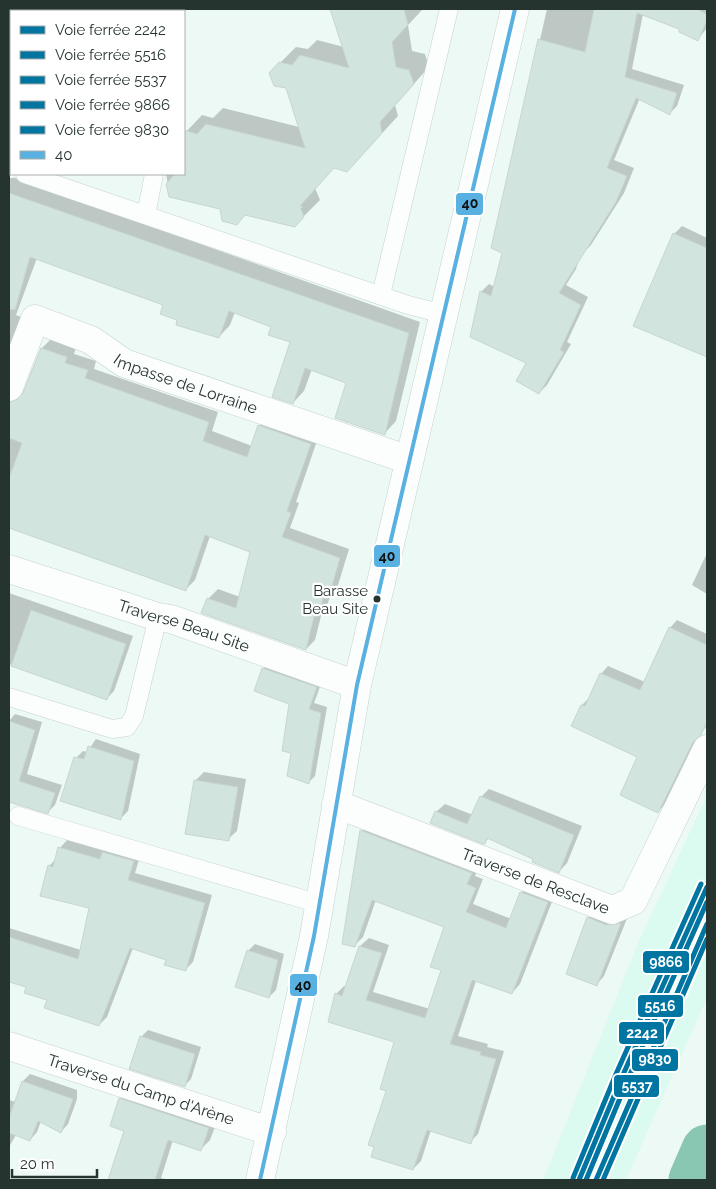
<svg xmlns="http://www.w3.org/2000/svg" width="716" height="1189" font-family="Raleway,sans-serif">
  <rect width="100%" height="100%" fill="#edf9f5"/>
  <!-- built -->
  <polygon fill="#dcfbf0" points="707,795 707,998 626,1180 543,1180 637,945"/>
  <!-- shadow -->
  <g fill="#0003" fill-rule="evenodd">
    <rect x="68" y="9" width="69" height="2"/>
    <path d="M333,9h90l-15,16 4,26 13,3 4,13 -34,38 3,11 -35,38 -28,13 -20,21 5,12 -25,25 -49,-11 -9,9 -16,-15 -51,-12 -4,-22h18v-40l18,-19 11,3 10,-10 76,19 -19,-64 16,-16 12,2 9,-9 27,7zM298,199l4,9h-3z"/>
    <polygon points="547,9 707,9 707,28 698,39 681,28 643,14 632,69 684,85 677,106 669,114 640,98 614,160 634,168 624,193 591,245 583,253 581,252 576,269 566,285 588,297 567,342 571,344 547,385 539,393 528,363 481,292 489,284 495,287 504,252 498,223"/>
    <polygon points="9,176 420,322 396,421 385,433 348,382 312,369 304,391 293,403 292,341 272,327 235,312 230,325 219,337 179,319 165,304 37,258 16,315 21,317 18,324 22,325 9,361"/>
    <polygon points="682,226 707,238 707,279 659,269 674,234"/>
    <polygon points="51,339 76,347 74,354 96,361 94,369 218,412 212,431 252,446 259,426 268,416 319,435 296,502 299,503 290,528 349,549 338,585 331,593 328,603 323,608 315,640 306,649 208,599 218,589 240,597 252,551 210,536 195,580 186,589 9,527 9,431 12,432 42,348"/>
    <polygon points="707,553 707,594 692,585"/>
    <polygon points="9,593 133,636 114,691 106,699 9,664"/>
    <polygon points="677,620 707,634 707,726 700,733 665,804 658,812 638,756 582,705 589,698 601,674 608,666 645,682 670,628"/>
    <polygon points="269,662 322,681 314,703 327,707 315,776 309,782 292,752 291,704 263,669"/>
    <polygon points="15,714 42,722 27,774 62,785 55,805 48,812 9,801 9,721"/>
    <polygon points="96,739 140,754 128,811 121,818 76,758 83,751 87,752"/>
    <polygon points="204,772 246,779 237,831 228,839 195,781"/>
    <polygon points="489,789 582,826 567,863 559,872 489,838 485,842 436,812 445,804 473,815 481,797"/>
    <polygon points="370,823 479,864 475,876 483,879 473,904 511,919 522,892 530,884 555,894 520,984 512,993 476,981 458,1036 488,1044 487,1047 504,1051 478,1134 470,1142 431,1130 421,1161 413,1169 387,1090 396,1041 336,994 344,986 347,987 360,946 369,938 389,945 373,992 430,1009 442,969 446,926 376,900 363,937 355,945 362,831"/>
    <polygon points="67,840 105,851 111,845 141,853 135,873 212,895 193,962 185,970 168,960 133,948 107,1017 99,1025 28,986 9,980 9,928 81,950 90,907 49,866 57,858 60,848"/>
    <polygon points="596,910 628,916 604,976 597,984 588,918"/>
    <polygon points="255,944 284,954 276,990 269,997 248,951"/>
    <polygon points="148,1030 201,1047 191,1079 184,1086 141,1037"/>
    <polygon points="30,1074 77,1090 77,1099 68,1124 61,1132 41,1121 37,1132 30,1140 16,1135 9,1147 9,1100 16,1102 23,1081"/>
    <polygon points="129,1090 218,1119 210,1140 201,1149 173,1140 161,1178 169,1180 109,1180 125,1130 120,1099"/>
  </g>
  <g fill="none" stroke-linecap="round" stroke-linejoin="round">
    <!-- river -->
    <polyline stroke="#8ac7b2" stroke-width="51" points="694,1180 707,1150"/>
  </g>
  <!-- building -->
  <g fill="#d1e4dd" stroke="#c8d5d0">
    <polygon points="330,9 404,9 408,25 392,42 396,67 409,70 414,84 380,122 382,133 347,172 334,168 300,206 304,217 295,227 245,215 237,225 222,221 220,209 169,197 166,184 175,174 184,174 184,130 197,134 206,124 305,148 286,88 274,86 269,73 279,62 292,65 300,55 349,68"/>
    <polygon points="594,9 696,9 707,14 707,20 698,41 679,32 679,29 637,13 625,77 677,93 670,115 636,98 607,168 627,176 616,202 559,293 581,305 560,350 564,352 539,394 516,381 526,363 470,337 480,291 491,296 502,253 491,248 538,39 585,52"/>
    <polygon points="9,193 409,333 385,435 335,418 346,383 305,368 293,404 272,397 290,342 268,335 271,327 229,311 219,338 176,325 177,320 160,314 163,305 30,257 15,310 9,309"/>
    <polygon points="673,233 707,248 707,357 633,326"/>
    <polygon points="41,348 67,357 65,363 88,370 85,378 209,422 203,441 247,457 258,425 311,444 287,511 291,513 282,537 340,558 329,596 324,595 319,614 315,613 306,650 201,613 207,598 236,608 250,552 205,535 186,591 9,528 9,478 22,443 9,438 9,402 18,399 23,393"/>
    <polygon points="31,610 126,644 107,700 11,666"/>
    <polygon points="669,627 707,645 707,722 701,735 693,742 658,813 620,795 637,757 571,726 581,705 585,706 600,673 640,690"/>
    <polygon points="262,668 317,687 309,709 321,713 309,784 287,776 291,753 282,751 289,704 254,691"/>
    <polygon points="9,721 35,730 19,781 55,793 48,814 9,802"/>
    <polygon points="88,746 134,761 121,820 60,801 74,757 84,759"/>
    <polygon points="194,780 238,787 229,841 185,834"/>
    <polygon points="480,796 574,835 559,873 532,862 533,859 487,838 485,844 483,844 430,823 435,811 467,824"/>
    <polygon points="360,830 472,873 467,884 476,888 466,912 506,928 520,892 548,902 512,994 472,980 450,1044 481,1052 480,1055 496,1059 471,1144 427,1130 413,1170 371,1157 374,1147 368,1145 386,1091 380,1089 394,1042 328,1022 335,993 342,996 359,946 382,953 366,1000 425,1018 441,970 430,967 444,927 372,900 355,947 342,944"/>
    <polygon points="58,847 100,859 102,852 134,861 128,880 205,903 186,971 164,965 166,960 130,948 99,1026 44,1008 47,1000 24,993 26,987 9,982 9,937 78,959 89,908 40,896 48,865 53,867"/>
    <polygon points="587,917 606,925 621,923 597,986 566,974"/>
    <polygon points="247,950 278,960 269,998 235,987"/>
    <polygon points="140,1036 195,1054 185,1087 129,1069"/>
    <polygon points="22,1081 73,1099 61,1133 38,1121 30,1141 9,1133 9,1118"/>
    <polygon points="119,1098 209,1128 201,1151 168,1140 155,1180 108,1180 124,1131 110,1126"/>
  </g>
  <g fill="none" stroke-linecap="round" stroke-linejoin="round">
    <defs>
      <g id="lane">
        <polyline points="166,11 167,9"/>
        <polyline points="9,168 11,169"/>
        <polyline points="25,174 408,305 444,314"/>
        <polyline points="146,215 154,174"/>
        <polyline points="381,295 449,9"/>
        <polyline points="9,697 112,729 127,727 134,716 158,617"/>
        <polyline points="18,816 320,904"/>
      </g>
      <g id="street">
        <path id="s1" d="M9,387l26,-68 56,21 33,23 285,97"/>
        <path id="s2" d="M9,569l149,48 13,2 186,66"/>
        <path id="s3" d="M336,804l276,106 21,-9 74,-152"/>
        <path id="s4" d="M9,1046l263,86"/>
      </g>
      <polyline id="secondary" points="260,1180 314,936 357,685 515,9"/>
    </defs>
    <!-- lane casing -->
    <use href="#lane" stroke="#c6d2ce" stroke-width="19"/>
    <!-- street casing -->
    <use href="#street" stroke="#c6d2ce" stroke-width="29"/>
    <!-- secondary casing -->
    <use href="#secondary" stroke="#c6d2ce" stroke-width="29"/>
    <!-- lane -->
    <use href="#lane" stroke="#fcfefe" stroke-width="18"/>
    <!-- street -->
    <use href="#street" stroke="#fcfefe" stroke-width="28"/>
    <!-- secondary -->
    <use href="#secondary" stroke="#fcfefe" stroke-width="28"/>
    <defs>
      <polyline id="bus-1" points="260,1180 314,936 357,685 515,9"/>
    </defs>
    <!-- bus-1 casing -->
    <use href="#bus-1" stroke="#fff" stroke-width="8"/>
    <!-- bus-1 -->
    <use href="#bus-1" stroke="#58b1e0" stroke-width="4"/>
    <defs>
      <polyline id="rail-1" points="579,1180 622,1077 707,887"/>
      <polyline id="rail-2" points="586,1180 628,1079 707,902"/>
      <polyline id="rail-3" points="596,1180 707,924"/>
      <polyline id="rail-4" points="573,1178 616,1074 701,884"/>
      <polyline id="rail-5" points="603,1180 707,939"/>
    </defs>
    <!-- rail-1 casing -->
    <use href="#rail-1" stroke="#fff" stroke-width="9"/>
    <!-- rail-2 casing -->
    <use href="#rail-2" stroke="#fff" stroke-width="9"/>
    <!-- rail-3 casing -->
    <use href="#rail-3" stroke="#fff" stroke-width="9"/>
    <!-- rail-4 casing -->
    <use href="#rail-4" stroke="#fff" stroke-width="9"/>
    <!-- rail-5 casing -->
    <use href="#rail-5" stroke="#fff" stroke-width="9"/>
    <!-- rail-1 -->
    <use href="#rail-1" stroke="#0075a1" stroke-width="5"/>
    <!-- rail-2 -->
    <use href="#rail-2" stroke="#0075a1" stroke-width="5"/>
    <!-- rail-3 -->
    <use href="#rail-3" stroke="#0075a1" stroke-width="5"/>
    <!-- rail-4 -->
    <use href="#rail-4" stroke="#0075a1" stroke-width="5"/>
    <!-- rail-5 -->
    <use href="#rail-5" stroke="#0075a1" stroke-width="5"/>
  </g>
  <!-- markers -->
  <circle fill="#26342f" stroke="#fff" stroke-width="2" cx="377" cy="599" r="4.5"/>
  <g text-anchor="middle" stroke-width="4.5" stroke-linejoin="round" paint-order="stroke">
    <!-- bus labels -->
    <g font-size="15" fill="#26342f" stroke="#fff" text-anchor="end">
      <text x="368" y="596">Barasse<tspan x="368" dy="18">Beau Site</tspan></text>
    </g>
    <!-- street labels -->
    <g font-size="16" fill="#26342f" stroke="#fff">
      <text dy="6" stroke="none"><textPath href="#s1" startOffset="238">Impasse de Lorraine</textPath></text>
      <text dy="6" stroke="none"><textPath href="#s2" startOffset="184">Traverse Beau Site</textPath></text>
      <text dy="6" stroke="none"><textPath href="#s3" startOffset="214">Traverse de Resclave</textPath></text>
      <text dy="6" stroke="none"><textPath href="#s4" startOffset="139">Traverse du Camp d'Arène</textPath></text>
    </g>
  </g>
  <g stroke="#fff" stroke-width="2">
    <rect x="455" y="192" width="29" height="24" rx="5" fill="#58b1e0"/>
    <rect x="373" y="544" width="28" height="24" rx="5" fill="#58b1e0"/>
    <rect x="642" y="950" width="48" height="24" rx="5" fill="#0075a1"/>
    <rect x="289" y="973" width="29" height="24" rx="5" fill="#58b1e0"/>
    <rect x="637" y="994" width="47" height="24" rx="5" fill="#0075a1"/>
    <rect x="618" y="1021" width="47" height="24" rx="5" fill="#0075a1"/>
    <rect x="631" y="1048" width="48" height="24" rx="5" fill="#0075a1"/>
    <rect x="613" y="1074" width="47" height="24" rx="5" fill="#0075a1"/>
  </g>
  <g font-size="14" text-anchor="middle" font-weight="bold" fill="#fff">
    <text x="666" y="967">9866</text>
    <text x="660" y="1011">5516</text>
    <text x="642" y="1038">2242</text>
    <text x="655" y="1064">9830</text>
    <text x="637" y="1091">5537</text>
  </g>
  <g font-size="14" text-anchor="middle" font-weight="bold" fill="#111">
    <text x="470" y="208">40</text>
    <text x="387" y="561">40</text>
    <text x="303" y="990">40</text>
  </g>
  <!-- border -->
  <rect width="716" height="1189" fill="none" stroke="#26342f" stroke-width="20"/>
  <!-- legend -->
  <rect x="10" y="10" width="175" height="165" fill="#ffffff" stroke="#a8aeac"/>
  <rect x="20" y="26" width="25" height="8" fill="#0075a1" stroke="#a8aeac"/>
  <text x="55" y="35" font-size="15" fill="#26342f">Voie ferrée 2242</text>
  <rect x="20" y="51" width="25" height="8" fill="#0075a1" stroke="#a8aeac"/>
  <text x="55" y="60" font-size="15" fill="#26342f">Voie ferrée 5516</text>
  <rect x="20" y="76" width="25" height="8" fill="#0075a1" stroke="#a8aeac"/>
  <text x="55" y="85" font-size="15" fill="#26342f">Voie ferrée 5537</text>
  <rect x="20" y="101" width="25" height="8" fill="#0075a1" stroke="#a8aeac"/>
  <text x="55" y="110" font-size="15" fill="#26342f">Voie ferrée 9866</text>
  <rect x="20" y="126" width="25" height="8" fill="#0075a1" stroke="#a8aeac"/>
  <text x="55" y="135" font-size="15" fill="#26342f">Voie ferrée 9830</text>
  <rect x="20" y="151" width="25" height="8" fill="#58b1e0" stroke="#a8aeac"/>
  <text x="55" y="160" font-size="15" fill="#26342f">40</text>
  <!-- scale -->
  <path d="M12 1169v8h85v-8" fill="none" stroke="#26342f" stroke-width="2.5"/>
  <text x="20" y="1169" font-size="15" fill="#26342f" stroke="#ffffff" stroke-width="4" paint-order="stroke">20 m</text>
</svg>
